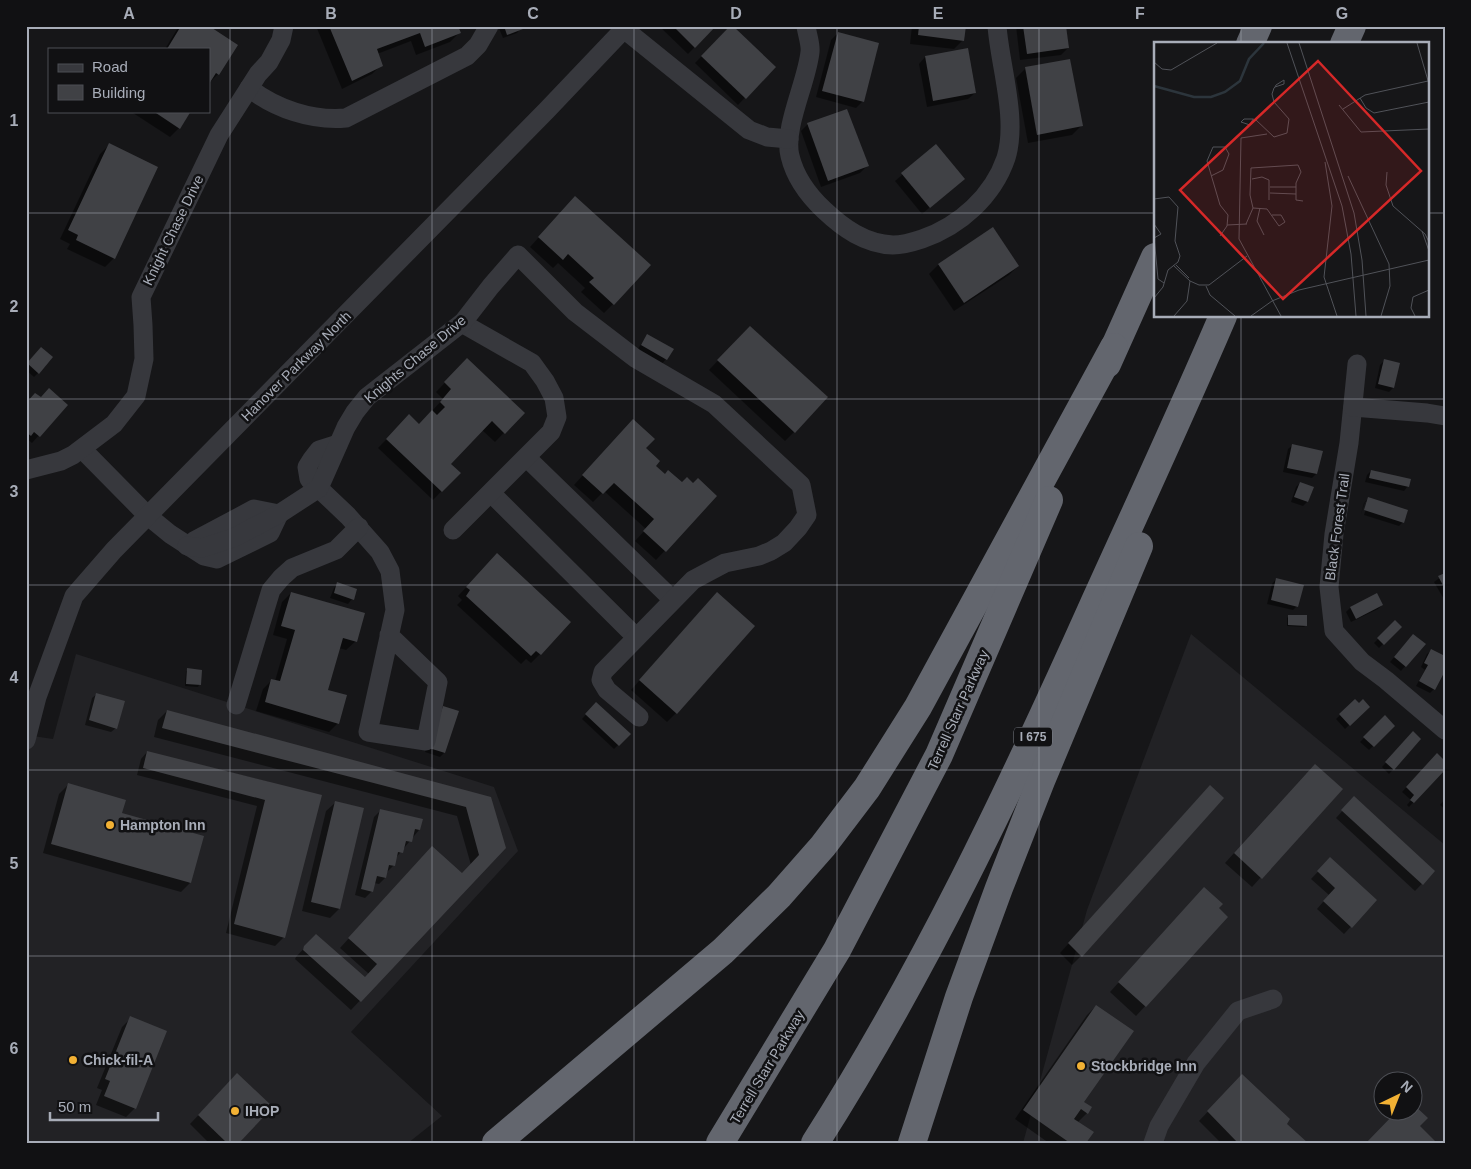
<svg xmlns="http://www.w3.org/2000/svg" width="1471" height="1169" font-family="Arial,sans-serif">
  <rect width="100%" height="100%" fill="#161618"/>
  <!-- built -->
  <g fill="#222225" fill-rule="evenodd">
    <path d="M1191,634l254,211v298h-422l64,-233zM1384,1082h30v30h-30z"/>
    <polygon points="76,654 494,787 518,851 351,1032 442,1116 408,1143 26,1143 26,735 53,739"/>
  </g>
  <!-- shadow -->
  <g fill="#0007">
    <polygon points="179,26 206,26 218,74 209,83 209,49 165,49"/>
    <polygon points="316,26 456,26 459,33 450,42 416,55 411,41 377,54 381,65 372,74 342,89"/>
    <polygon points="498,26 520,26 521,28 517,33 503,38"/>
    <polygon points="659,26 715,26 688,54"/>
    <polygon points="731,26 774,67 738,105 695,63"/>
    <polygon points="912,26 965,26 963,40 954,49 910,44"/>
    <polygon points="1016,26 1065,26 1068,48 1061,55 1020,60"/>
    <polygon points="838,33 863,101 856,108 816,97 831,40"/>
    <polygon points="925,57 975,93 968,99 927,107 919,64"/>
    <polygon points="1025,69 1081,126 1072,135 1028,143 1016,78"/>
    <polygon points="846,110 867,166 860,173 821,187 801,131 807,125"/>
    <polygon points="130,111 190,111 179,128 170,137"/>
    <polygon points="109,145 114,258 105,267 67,249 70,244 60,239 100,154"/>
    <polygon points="936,146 956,185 922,214 895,181"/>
    <polygon points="566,207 613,304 604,313 581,292 585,288 558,263 553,268 530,247"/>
    <polygon points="993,229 1018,266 1009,275 954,311 929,274 938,265"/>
    <polygon points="647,336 666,359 662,364 637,350"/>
    <polygon points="741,336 794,432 785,441 709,370"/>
    <polygon points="37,353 38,373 34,377 26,370 26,365"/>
    <polygon points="1384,361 1393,388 1389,392 1375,388 1380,365"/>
    <polygon points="458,369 523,413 495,442 482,430 450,464 459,473 433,500 378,448 409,416 419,425 443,399 436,392"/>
    <polygon points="40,399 66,405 32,443 26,438 26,404"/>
    <polygon points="624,430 644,449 654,466 664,475 682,484 693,484 716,496 656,560 635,541 646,529 604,491 593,502 574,485"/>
    <polygon points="1293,445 1321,452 1316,474 1312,478 1283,472 1288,449"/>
    <polygon points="1371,471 1408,486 1404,491 1365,482 1367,475"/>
    <polygon points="1300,483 1312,488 1307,502 1303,506 1291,502 1296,487"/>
    <polygon points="1368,499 1403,522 1399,526 1364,515 1368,502 1365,502 1361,514 1364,503"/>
    <polygon points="488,564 540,654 531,663 526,659 521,664 457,605 462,600 458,596"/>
    <polygon points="1445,574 1445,601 1434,582"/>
    <polygon points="1276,579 1297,606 1293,610 1267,604 1272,584"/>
    <polygon points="338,584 352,599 348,604 330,598 334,588"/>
    <polygon points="291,593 356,641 346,650 339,648 327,691 338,723 329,732 256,711 263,689 272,680 275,681 287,639 273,635 282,602"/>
    <polygon points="708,603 676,713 667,722 631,690"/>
    <polygon points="1382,605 1378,609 1351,622 1346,612 1350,608"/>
    <polygon points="1289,616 1306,625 1304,627 1287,626 1287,618"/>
    <polygon points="1395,622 1400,627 1379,648 1374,643"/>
    <polygon points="1409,640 1424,644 1401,671 1390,662"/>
    <polygon points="1432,650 1434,689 1430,693 1416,686 1425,670 1421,667 1427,654"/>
    <polygon points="188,670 200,671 199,685 198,687 185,686 186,671"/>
    <polygon points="97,694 116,728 111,732 85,725 92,698"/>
    <polygon points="1355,701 1359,705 1368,707 1345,729 1336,719"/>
    <polygon points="596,703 629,734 614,749 582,719"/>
    <polygon points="443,707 457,712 444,753 440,757 425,752 439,711"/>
    <polygon points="167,711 490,798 504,848 351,1010 295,959 296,957 307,945 364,979 369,974 340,948 423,857 462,875 471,865 457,816 154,737 158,720"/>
    <polygon points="1385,717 1393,726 1369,750 1360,742"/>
    <polygon points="1409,737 1420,740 1389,774 1382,767"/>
    <polygon points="147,752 269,782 284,937 275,946 226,933 257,806 137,775 141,759"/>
    <polygon points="1437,755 1445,768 1409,807 1407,805 1411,800 1402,792"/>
    <polygon points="1306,774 1341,789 1252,887 1225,863"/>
    <polygon points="68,785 121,814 190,883 181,892 43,853 59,794"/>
    <polygon points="1201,796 1081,956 1072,965 1060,953"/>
    <polygon points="1354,798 1434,871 1415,891 1336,818"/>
    <polygon points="1445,799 1445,809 1440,805"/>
    <polygon points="336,802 363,809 339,909 330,918 302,911 326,811"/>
    <polygon points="381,810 419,830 395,859 394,865 386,873 385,878 379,884 374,883 372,891 365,898 355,895 374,817"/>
    <polygon points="1330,859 1376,900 1344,934 1317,909 1329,895 1311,879"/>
    <polygon points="1195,898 1217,908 1227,917 1136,1016 1110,992"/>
    <polygon points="1096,1006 1083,1102 1087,1113 1077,1123 1085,1143 1049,1143 1015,1119 1087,1015"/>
    <polygon points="131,1018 135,1108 126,1117 96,1105 102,1090 97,1088 122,1027"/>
    <polygon points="228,1084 237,1143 209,1143 190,1124"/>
    <polygon points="1233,1085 1286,1124 1306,1143 1221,1143 1199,1121"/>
  </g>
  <!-- building -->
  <g fill="#404145">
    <polygon points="181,26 209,26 238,45 219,75 216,73 209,84 209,49 167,49"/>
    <polygon points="329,26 458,26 461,33 425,47 420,33 377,49 383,66 352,81"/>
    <polygon points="504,26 522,26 523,29 507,35"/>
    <polygon points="673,26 716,26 695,48"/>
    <polygon points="730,26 733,26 776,67 746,99 701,56"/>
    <polygon points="919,26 966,26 964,41 918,35"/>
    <polygon points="1023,26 1066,26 1069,48 1027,54"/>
    <polygon points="838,32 879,43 864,102 822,91"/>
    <polygon points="968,48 976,93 933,101 925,56"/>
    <polygon points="1070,59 1083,126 1037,135 1025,67"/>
    <polygon points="847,109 869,166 828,181 807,123"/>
    <polygon points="153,111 191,111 180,129"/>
    <polygon points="109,143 158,167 115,259 76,240 78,235 68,230"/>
    <polygon points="936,144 965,179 930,208 901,173"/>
    <polygon points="575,196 651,265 614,305 589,282 594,278 568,254 563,260 538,237"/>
    <polygon points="993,227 1019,266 964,303 938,264"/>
    <polygon points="750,326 828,397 795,433 717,360"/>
    <polygon points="647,334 674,349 667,360 641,345"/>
    <polygon points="41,347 53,357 39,374 27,363"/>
    <polygon points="467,358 525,413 505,434 492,421 451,464 461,473 442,492 386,439 409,414 419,424 432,410 437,415 445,407 440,402 451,389 444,382"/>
    <polygon points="1384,359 1400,363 1394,388 1378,384"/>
    <polygon points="49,388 68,405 40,437 34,432 31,436 26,432 26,412 28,410 26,408 26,403 35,393 41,397"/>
    <polygon points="633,419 655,439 646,448 660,461 656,466 665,474 668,470 682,482 687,477 693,483 698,478 717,496 666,552 643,531 654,519 614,483 603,494 582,475"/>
    <polygon points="1292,444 1323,451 1317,474 1287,468"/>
    <polygon points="1371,470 1411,479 1409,487 1369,478"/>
    <polygon points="1300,482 1314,487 1308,502 1294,497"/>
    <polygon points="1368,497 1408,510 1404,523 1364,510"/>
    <polygon points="497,553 571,622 541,655 536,651 531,656 466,596 470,590 466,587"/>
    <polygon points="1445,573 1445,589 1438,576"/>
    <polygon points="1276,578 1304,585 1298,607 1271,600"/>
    <polygon points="337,582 357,589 354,600 334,593"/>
    <polygon points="291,592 365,613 357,642 343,638 328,690 347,695 339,724 265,702 271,679 280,681 295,630 281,626"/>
    <polygon points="717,592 755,626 677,714 639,680"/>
    <polygon points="1377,593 1383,605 1356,619 1350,607"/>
    <polygon points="1288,615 1307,615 1307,626 1288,625"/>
    <polygon points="1395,620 1402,627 1384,645 1377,638"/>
    <polygon points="1413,634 1426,644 1406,667 1394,657"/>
    <polygon points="1431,649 1445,656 1445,671 1435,690 1419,681 1428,665 1424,663"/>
    <polygon points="187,668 202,670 201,685 186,684"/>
    <polygon points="96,693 125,701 117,729 89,720"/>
    <polygon points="1355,699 1359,703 1363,699 1370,707 1350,726 1339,714"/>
    <polygon points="596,702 631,734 619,746 585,714"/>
    <polygon points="443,706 459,711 445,753 429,748"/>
    <polygon points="167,710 491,797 506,848 361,1002 303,950 304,946 316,934 365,977 377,964 348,938 432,846 462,873 479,855 466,807 162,728"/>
    <polygon points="1385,715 1395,726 1374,747 1363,737"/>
    <polygon points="1413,731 1421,739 1394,770 1385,762"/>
    <polygon points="147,751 322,795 285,938 234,924 265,800 143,768"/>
    <polygon points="1437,753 1445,761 1445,770 1414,803 1410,800 1414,795 1406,787"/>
    <polygon points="1315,764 1343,789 1262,879 1234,853"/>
    <polygon points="68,783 126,800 122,813 204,836 191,883 51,844"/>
    <polygon points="1210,785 1224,798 1082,957 1068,943"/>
    <polygon points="1354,796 1435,871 1423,885 1341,810"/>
    <polygon points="335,801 364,808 340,909 311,902"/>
    <polygon points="380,809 423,819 420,830 415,829 412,842 406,841 403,853 398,852 395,866 389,865 386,878 377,876 373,892 361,889"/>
    <polygon points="1330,857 1377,900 1352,928 1323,901 1335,888 1317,871"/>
    <polygon points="1204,887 1223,904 1219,908 1228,917 1146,1007 1118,982"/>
    <polygon points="1096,1005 1134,1031 1084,1102 1092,1107 1088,1114 1081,1109 1074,1119 1094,1132 1086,1143 1070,1143 1023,1110"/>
    <polygon points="130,1016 167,1031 136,1109 104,1096 110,1081 105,1079"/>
    <polygon points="237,1073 273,1107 239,1143 227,1143 198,1115"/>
    <polygon points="1242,1074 1290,1119 1287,1124 1308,1143 1238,1143 1207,1111"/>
    <polygon points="1414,1105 1428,1118 1420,1126 1437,1143 1366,1143 1396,1112 1414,1112"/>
  </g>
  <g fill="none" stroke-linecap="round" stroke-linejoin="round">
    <!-- minor -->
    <g stroke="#37383d" stroke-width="19">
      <path d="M806,26c1,8 5,18 4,26 -3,30 -27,76 -20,104 5,21 18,39 34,54 19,18 41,34 69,35 9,0 20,-3 29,-6 38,-13 71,-43 84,-81 12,-39 -6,-92 -9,-132"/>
      <path d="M249,88c27,21 63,33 97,30l121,-62 11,-11 11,-19"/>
      <polyline points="1357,364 1349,443 1334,534 1329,587 1334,631 1362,662 1386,680 1445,730"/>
      <polyline points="1353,407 1427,413 1445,416"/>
      <polyline points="338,444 319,450 312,459 307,467 309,479 348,516 380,552 390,571 395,610 368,732 426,741 438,682 389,635"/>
      <polyline points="82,449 148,516 170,534 204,556 217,559 270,533 279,514"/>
      <polyline points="527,458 673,600"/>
      <polyline points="26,470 61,461 73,455 114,424 136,396 144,359 143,325 141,297 219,135 258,74 269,62 281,40 284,26"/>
      <polyline points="491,493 636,637"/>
      <polyline points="453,530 551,432 557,417 554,398 545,381 532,363 467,326 463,322"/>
      <polyline points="194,541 254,509 279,514"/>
      <polyline points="187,546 202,548 233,538 279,514 319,488 346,427 355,412 367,397 463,322 491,286 518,255 575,312 635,358 714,404 801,485 807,515 798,528 784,543 771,551 759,556 725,563 693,580 603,672 601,680 607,690 639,717"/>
      <polyline points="236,705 271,590 281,578 292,568 336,550 359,527"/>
      <polyline points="26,740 37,697 74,596 114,550 547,110 624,29 749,130 767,137 789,139"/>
      <polyline points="1153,1143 1159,1126 1196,1063 1238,1011 1273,999"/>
    </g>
    <!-- highway -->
    <g stroke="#63666e" stroke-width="28">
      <polyline points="1250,44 1258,26"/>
      <polyline points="1344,44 1352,26"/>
      <polyline points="1107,364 1155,257"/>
      <polyline points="496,1143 723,951 779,896 823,846 867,788 918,707 1114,347"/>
      <polyline points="720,1143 837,950 939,755 1049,500"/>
      <path d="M815,1143c108,-169 195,-352 277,-535 44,-97 89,-194 131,-292"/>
      <polyline points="912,1143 959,997 999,888 1041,781 1139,546"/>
    </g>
  </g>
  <!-- grid -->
  <path fill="none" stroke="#a8adb8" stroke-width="1" stroke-opacity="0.55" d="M230,26v1117M432,26v1117M634,26v1117M837,26v1117M1039,26v1117M1241,26v18M26,213h1129M1427,213h18M1241,316v827M26,399h1419M26,585h1419M26,770h1419M26,956h1419"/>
  <!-- markers -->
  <g fill="#f2b134" stroke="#111113" stroke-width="2">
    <circle cx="110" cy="825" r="5"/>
    <circle cx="73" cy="1060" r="5"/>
    <circle cx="1081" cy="1066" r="5"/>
    <circle cx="235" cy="1111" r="5"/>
  </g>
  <g text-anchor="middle" stroke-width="5" stroke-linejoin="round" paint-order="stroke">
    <!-- shield labels -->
    <rect fill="#111113" stroke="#7b7e86" stroke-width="1" x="1014" y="727.5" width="38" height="19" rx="4"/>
    <g font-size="12" font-weight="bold" fill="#a8adb8">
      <text x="1033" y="741">I 675</text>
    </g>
    <!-- street labels -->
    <g font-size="14" fill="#a8adb8" stroke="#111113">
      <text transform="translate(173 230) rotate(-64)" y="5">Knight Chase Drive</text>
      <text transform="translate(415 359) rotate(-40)" y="5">Knights Chase Drive</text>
      <text transform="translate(296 366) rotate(-45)" y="5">Hanover Parkway North</text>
      <text transform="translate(1337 527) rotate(-82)" y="5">Black Forest Trail</text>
      <text transform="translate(958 710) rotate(-66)" y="5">Terrell Starr Parkway</text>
      <text transform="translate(767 1067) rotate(-59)" y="5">Terrell Starr Parkway</text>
    </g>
    <!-- poi labels -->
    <g font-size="14" font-weight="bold" fill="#a8adb8" stroke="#111113" text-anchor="start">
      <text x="120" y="830">Hampton Inn</text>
      <text x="83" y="1065">Chick-fil-A</text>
      <text x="1091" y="1071">Stockbridge Inn</text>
      <text x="245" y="1116">IHOP</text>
    </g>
  </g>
  <!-- overview -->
  <g transform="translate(1154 42)">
    <rect width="275" height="275" fill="#161618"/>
    <path fill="none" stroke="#2c353c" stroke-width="2.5" d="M0,44l40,11h17l14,-5 15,-11 9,-22 15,-16"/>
    <path fill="none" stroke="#505258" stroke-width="1" d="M133,1l55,163 9,48 5,62M145,1l55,170 8,47 4,56M263,1l12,41M0,20l8,7 9,1 46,-27M206,56l6,10 8,5 55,-11M185,63l22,27 68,-3M189,67l22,-14 63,-14M99,77l-3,6 -9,-3 3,-3h9l3,1 18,17 13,-4 2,-14 -15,-17 -2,-8 2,-6 1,-1 1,-2 8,-5v4l-9,3M113,92l-26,4 -2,101 42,77M171,120l7,44 -8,71 13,39M233,130l-1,13 7,21 32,28 4,8M57,134l12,-6 6,-16 -4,-7h-12l-6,14 13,44 8,10 -1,11 -7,10M194,134l41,88 1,22 -9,30M98,137l10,-2 7,3v20M116,145h26M116,151l26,1M0,157l15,-2 9,10 -3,34 5,15 -2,6 -10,8 -5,17 -9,11M99,166l14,1 12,17 6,-4 -4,-7h-9M106,166l-3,13 7,14M0,182l7,10 -7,4M92,182l7,-16 -3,-13 1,-27 47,-3 3,7 -5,11v17l7,1M73,183l20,-1M268,189l7,20M0,195l4,42 6,4M19,223l17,16M22,223l13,13M52,244l4,9 25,21M20,274l13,-15 3,-20 9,4h10l38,-29M97,274l21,-15 27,-11 130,-30M261,274l-4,-8 2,-11 16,-7"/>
    <path fill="#d62828" fill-opacity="0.15" stroke="#d62828" stroke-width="2.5" d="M164,19l103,110 -138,128 -103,-109z"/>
    <rect width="275" height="275" fill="none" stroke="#a8adb8" stroke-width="2.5"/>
  </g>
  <!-- border -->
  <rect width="1471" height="1169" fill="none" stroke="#111113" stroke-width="55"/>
  <!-- legend -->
  <rect x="48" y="48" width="162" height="65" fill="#111113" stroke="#4d4f55"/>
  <rect x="58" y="64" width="25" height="8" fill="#37383d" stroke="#4d4f55"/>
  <text x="92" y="72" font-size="15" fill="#a8adb8">Road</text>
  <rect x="58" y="85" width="25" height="15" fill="#404145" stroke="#4d4f55"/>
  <text x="92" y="98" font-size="15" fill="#a8adb8">Building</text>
  <!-- north arrow -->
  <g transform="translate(1398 1096) rotate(43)"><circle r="24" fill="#111113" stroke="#4d4f55"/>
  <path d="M0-4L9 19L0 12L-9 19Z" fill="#f2b134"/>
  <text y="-8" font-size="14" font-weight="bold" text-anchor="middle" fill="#a8adb8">N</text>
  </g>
  <!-- scale -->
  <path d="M50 1112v8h108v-8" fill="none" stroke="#a8adb8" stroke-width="2.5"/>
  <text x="58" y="1112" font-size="15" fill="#a8adb8" stroke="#111113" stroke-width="4" paint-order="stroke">50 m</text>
  <rect x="28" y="28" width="1416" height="1114" fill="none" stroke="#a8adb8" stroke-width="2"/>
  <g font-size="16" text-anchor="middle" font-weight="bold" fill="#a8adb8">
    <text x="129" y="19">A</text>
    <text x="331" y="19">B</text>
    <text x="533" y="19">C</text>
    <text x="736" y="19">D</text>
    <text x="938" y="19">E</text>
    <text x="1140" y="19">F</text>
    <text x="1342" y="19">G</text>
    <text x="14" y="126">1</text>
    <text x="14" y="312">2</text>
    <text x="14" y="497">3</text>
    <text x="14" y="683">4</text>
    <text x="14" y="869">5</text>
    <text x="14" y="1054">6</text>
  </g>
</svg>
